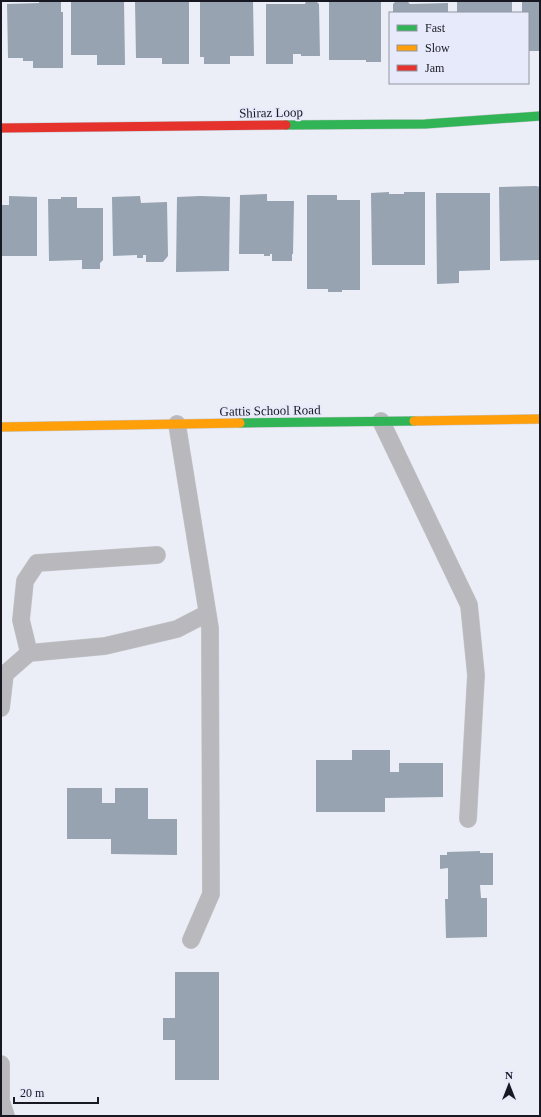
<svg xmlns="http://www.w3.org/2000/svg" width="541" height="1117" font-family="Georgia,serif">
  <rect width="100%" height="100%" fill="#ebeef6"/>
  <!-- building -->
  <g fill="#97a3b1">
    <polygon points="71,1 124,1 125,65 97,65 97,55 71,55"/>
    <polygon points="135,1 189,1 189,64 162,64 162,58 136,58"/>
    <polygon points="200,1 253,1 254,56 230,56 230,64 204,64 204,57 200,57"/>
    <polygon points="306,1 316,1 319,4 320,56 301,56 301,54 293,54 293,64 266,64 266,4 305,4"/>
    <polygon points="329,1 381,1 381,62 366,62 366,60 329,60"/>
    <polygon points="396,1 407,1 410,4 448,3 448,13 393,13 393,4"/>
    <rect x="457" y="1" width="55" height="12"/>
    <polygon points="522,1 540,1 540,51 528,51 528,13 522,13"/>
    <polygon points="39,2 61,2 61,12 63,12 63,68 33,68 33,61 23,61 23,58 8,58 7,4 39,3"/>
    <polygon points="536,186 540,187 540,260 500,261 499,187"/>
    <polygon points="389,192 389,194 404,194 404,192 425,192 425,265 372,265 371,193"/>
    <polygon points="436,193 490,193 490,270 459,271 459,283 437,284"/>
    <polygon points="267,194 267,201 294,201 293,254 292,254 292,261 272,261 272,254 270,254 270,256 264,256 264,254 239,254 240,195"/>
    <polygon points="307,195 337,195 337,200 360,200 360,290 342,290 342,292 328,292 328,289 307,289"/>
    <polygon points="9,196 37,197 37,256 1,256 1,205 9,205"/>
    <polygon points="140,196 141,203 167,202 168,256 163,262 146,262 146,255 143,255 143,258 137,258 137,255 113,256 112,197"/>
    <polygon points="200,196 230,197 229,271 176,272 177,197"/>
    <polygon points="61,197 77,197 77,208 103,208 103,260 100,263 100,269 82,269 82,260 49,261 48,199 61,199"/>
    <polygon points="352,750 390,750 390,772 399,772 399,763 443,763 443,797 385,798 385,812 316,812 316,760 352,760"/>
    <polygon points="67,788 102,788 102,803 115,803 115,788 148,788 148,819 177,819 177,855 111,854 111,839 67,839"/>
    <polygon points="480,851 480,853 493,853 493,885 480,885 481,898 487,898 487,937 446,938 445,899 448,899 448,868 440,869 440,855 447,855 447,852"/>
    <polygon points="175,972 219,972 219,1080 175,1080 175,1040 163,1040 163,1018 175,1018"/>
  </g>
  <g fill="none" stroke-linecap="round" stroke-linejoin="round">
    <defs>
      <g id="lane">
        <polyline points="381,421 469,605 476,675 468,819"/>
        <polyline points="177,424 210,628 211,894 191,940"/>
        <polyline points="29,653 21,620 25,581 37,563 157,555"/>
        <polyline points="1,708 5,674 29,653 105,646 177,629 206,614"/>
        <polyline points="1,1064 1,1101 6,1116"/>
      </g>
      <g id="fast">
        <polyline points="286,125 425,124 540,116"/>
        <polyline points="240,423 414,421"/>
      </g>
      <g id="slow">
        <polyline points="414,421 540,419"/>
        <polyline points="1,427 240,423"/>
      </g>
      <polyline id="jam" points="1,128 286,125"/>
    </defs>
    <!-- lane casing -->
    <use href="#lane" stroke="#c6c8cf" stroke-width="18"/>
    <!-- fast casing -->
    <use href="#fast" stroke="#c6c8cf" stroke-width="10"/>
    <!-- slow casing -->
    <use href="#slow" stroke="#c6c8cf" stroke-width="10"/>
    <!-- jam casing -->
    <use href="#jam" stroke="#c6c8cf" stroke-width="10"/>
    <!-- lane -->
    <use href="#lane" stroke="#b9b8bc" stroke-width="17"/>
    <!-- fast -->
    <use href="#fast" stroke="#30b455" stroke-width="9"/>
    <!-- slow -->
    <use href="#slow" stroke="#ff9f0a" stroke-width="9"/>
    <!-- jam -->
    <use href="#jam" stroke="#e5322d" stroke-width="9"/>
  </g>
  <g text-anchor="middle" stroke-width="4" stroke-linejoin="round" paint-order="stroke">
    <!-- street labels -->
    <g font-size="13" fill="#171822" stroke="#e7eafb">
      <text transform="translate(271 112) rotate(-1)" y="5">Shiraz Loop</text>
      <text transform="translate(270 410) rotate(-1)" y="5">Gattis School Road</text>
    </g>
  </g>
  <!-- border -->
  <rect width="541" height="1117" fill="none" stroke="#171822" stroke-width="4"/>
  <!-- legend -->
  <rect x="389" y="12" width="140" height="72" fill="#e7eafb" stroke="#9496a4"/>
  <rect x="397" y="25" width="20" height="6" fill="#30b455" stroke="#9496a4"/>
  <text x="425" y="32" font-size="12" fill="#171822">Fast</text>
  <rect x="397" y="45" width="20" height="6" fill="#ff9f0a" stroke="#9496a4"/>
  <text x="425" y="52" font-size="12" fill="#171822">Slow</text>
  <rect x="397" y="65" width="20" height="6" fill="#e5322d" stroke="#9496a4"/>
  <text x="425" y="72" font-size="12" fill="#171822">Jam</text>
  <!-- north arrow -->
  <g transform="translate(509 1085)" stroke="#e7eafb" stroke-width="3" paint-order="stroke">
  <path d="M0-3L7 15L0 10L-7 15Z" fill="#171822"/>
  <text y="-6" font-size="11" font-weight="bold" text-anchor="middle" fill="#171822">N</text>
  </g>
  <!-- scale -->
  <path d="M14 1097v6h84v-6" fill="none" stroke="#171822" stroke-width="2"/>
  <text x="20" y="1097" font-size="12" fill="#171822" stroke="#e7eafb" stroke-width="3" paint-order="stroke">20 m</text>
</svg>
